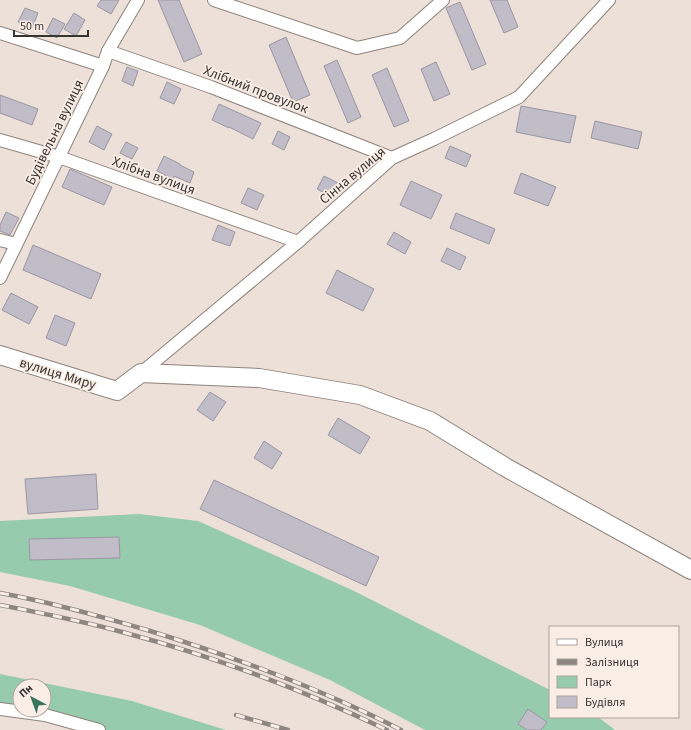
<svg xmlns="http://www.w3.org/2000/svg" width="691" height="730" font-family="'Source Sans 3',sans-serif">
  <rect width="100%" height="100%" fill="#ece0d9"/>
  <!-- green -->
  <g fill="#96cbae" fill-rule="evenodd">
    <polygon points="139,514 198,521 352,590 550,690 550,717 598,717 615,730 425,730 330,680 200,625 70,586 0,572 0,521"/>
    <path d="M0,674l132,27 94,29h-127l-99,-21zM20,686h24v24h-24z"/>
  </g>
  <!-- building -->
  <g fill="#c0bcc8" stroke="#9a97a3">
    <polygon points="101,0 119,0 111,14 97,6"/>
    <polygon points="158,0 179,0 202,54 184,62"/>
    <polygon points="490,0 507,0 518,27 504,33"/>
    <polygon points="460,2 486,64 472,70 446,8"/>
    <polygon points="25,8 38,13 32,28 18,22"/>
    <polygon points="74,13 85,20 76,36 64,29"/>
    <polygon points="53,18 65,24 57,38 46,32"/>
    <polygon points="286,37 310,95 293,102 269,45"/>
    <polygon points="337,60 361,117 348,123 324,66"/>
    <polygon points="436,62 450,94 434,101 421,69"/>
    <polygon points="127,67 138,71 133,86 122,81"/>
    <polygon points="387,68 409,121 394,127 372,75"/>
    <polygon points="167,82 181,89 174,104 160,98"/>
    <polygon points="0,95 38,109 32,125 0,113"/>
    <polygon points="219,104 261,123 253,139 229,127 229,128 212,120"/>
    <polygon points="521,106 576,116 570,143 516,132"/>
    <polygon points="595,121 642,132 638,149 591,138"/>
    <polygon points="97,126 112,134 104,150 89,142"/>
    <polygon points="278,131 290,137 284,150 272,144"/>
    <polygon points="126,142 138,148 132,159 120,153"/>
    <polygon points="450,146 471,155 466,167 445,158"/>
    <polygon points="164,156 180,164 180,165 194,172 190,183 174,176 173,179 157,171"/>
    <polygon points="70,169 112,187 104,205 62,187"/>
    <polygon points="521,173 556,187 548,206 514,193"/>
    <polygon points="324,176 340,184 332,197 317,189"/>
    <polygon points="411,181 442,195 431,219 400,205"/>
    <polygon points="248,188 264,195 257,210 241,203"/>
    <polygon points="6,212 19,218 10,235 0,231 0,225"/>
    <polygon points="456,213 495,229 489,244 450,228"/>
    <polygon points="218,225 235,232 230,246 212,240"/>
    <polygon points="394,232 411,242 405,254 387,244"/>
    <polygon points="33,245 101,274 91,299 23,270"/>
    <polygon points="447,248 466,257 460,270 441,261"/>
    <polygon points="337,270 374,289 363,311 326,293"/>
    <polygon points="11,293 38,307 29,324 2,310"/>
    <polygon points="55,315 75,323 66,346 46,338"/>
    <polygon points="210,392 226,402 213,421 197,410"/>
    <polygon points="338,418 370,437 360,454 328,435"/>
    <polygon points="264,441 282,453 272,469 254,458"/>
    <polygon points="96,474 98,509 28,514 25,479"/>
    <polygon points="214,480 379,557 366,586 200,509"/>
    <polygon points="119,537 120,558 30,560 29,539"/>
    <polygon points="528,709 547,722 541,730 527,730 518,724"/>
  </g>
  <g fill="none" stroke-linecap="round" stroke-linejoin="round">
    <defs>
      <g id="minor">
        <polyline points="214,0 357,48 400,38 443,0"/>
        <polyline points="0,33 103,66"/>
        <polyline points="108,51 211,87 392,158"/>
        <polyline points="0,140 59,157 298,242"/>
        <polyline points="0,240 16,244"/>
        <polyline points="0,278 103,66 108,51 138,0"/>
        <polyline points="141,373 298,242 392,158 434,139 519,97 609,0"/>
        <polyline points="0,709 45,715 99,730"/>
      </g>
      <polyline id="primary" points="0,355 117,391 141,373 259,378 360,395 430,421 505,467 691,570"/>
    </defs>
    <!-- minor casing -->
    <use href="#minor" stroke="#8d837c" stroke-width="14"/>
    <!-- primary casing -->
    <use href="#primary" stroke="#8d837c" stroke-width="20"/>
    <!-- minor -->
    <use href="#minor" stroke="#fff" stroke-width="12"/>
    <!-- primary -->
    <use href="#primary" stroke="#fff" stroke-width="18"/>
    <defs>
      <g id="rail">
        <path d="M0,593c50,9 99,23 147,37 87,27 173,58 254,100"/>
        <path d="M0,605c41,8 82,16 122,27 91,24 179,57 265,98"/>
        <polyline points="236,715 288,730"/>
      </g>
    </defs>
    <!-- rail casing -->
    <use href="#rail" stroke="#8e8681" stroke-width="4.5"/>
    <!-- rail -->
    <use href="#rail" stroke="#f9ede6" stroke-width="3" stroke-dasharray="9" stroke-linecap="butt"/>
  </g>
  <g text-anchor="middle" stroke-width="3.5" stroke-linejoin="round" paint-order="stroke">
    <!-- street labels -->
    <g font-size="14" fill="#373330" stroke="#f9ede6">
      <text transform="translate(256 89) rotate(21)" y="5">Хлібний провулок</text>
      <text transform="translate(54 132) rotate(-64)" y="5">Будівельна вулиця</text>
      <text transform="translate(154 175) rotate(20)" y="5">Хлібна вулиця</text>
      <text transform="translate(352 175) rotate(-40)" y="5">Сінна вулиця</text>
      <text transform="translate(58 373) rotate(17)" y="5">вулиця Миру</text>
    </g>
  </g>
  <!-- legend -->
  <rect x="549" y="626" width="130" height="92" fill="#f9ede6" stroke="#aba39d"/>
  <rect x="557" y="639" width="20" height="6" fill="#ffffff" stroke="#aba39d"/>
  <text x="585" y="646" font-size="12" fill="#373330">Вулиця</text>
  <rect x="557" y="659" width="20" height="6" fill="#8e8681" stroke="#aba39d"/>
  <text x="585" y="666" font-size="12" fill="#373330">Залізниця</text>
  <rect x="557" y="676" width="20" height="12" fill="#96cbae" stroke="#aba39d"/>
  <text x="585" y="686" font-size="12" fill="#373330">Парк</text>
  <rect x="557" y="696" width="20" height="12" fill="#c0bcc8" stroke="#aba39d"/>
  <text x="585" y="706" font-size="12" fill="#373330">Будівля</text>
  <!-- north arrow -->
  <g transform="translate(32 698) rotate(319)"><circle r="19" fill="#f9ede6" stroke="#aba39d"/>
  <path d="M0-3L7 15L0 10L-7 15Z" fill="#37735d"/>
  <text y="-6" font-size="11" font-weight="bold" text-anchor="middle" fill="#373330">Пн</text>
  </g>
  <!-- scale -->
  <path d="M14 30v6h74v-6" fill="none" stroke="#373330" stroke-width="2"/>
  <text x="20" y="30" font-size="12" fill="#373330" stroke="#f9ede6" stroke-width="3" paint-order="stroke">50 m</text>
</svg>
